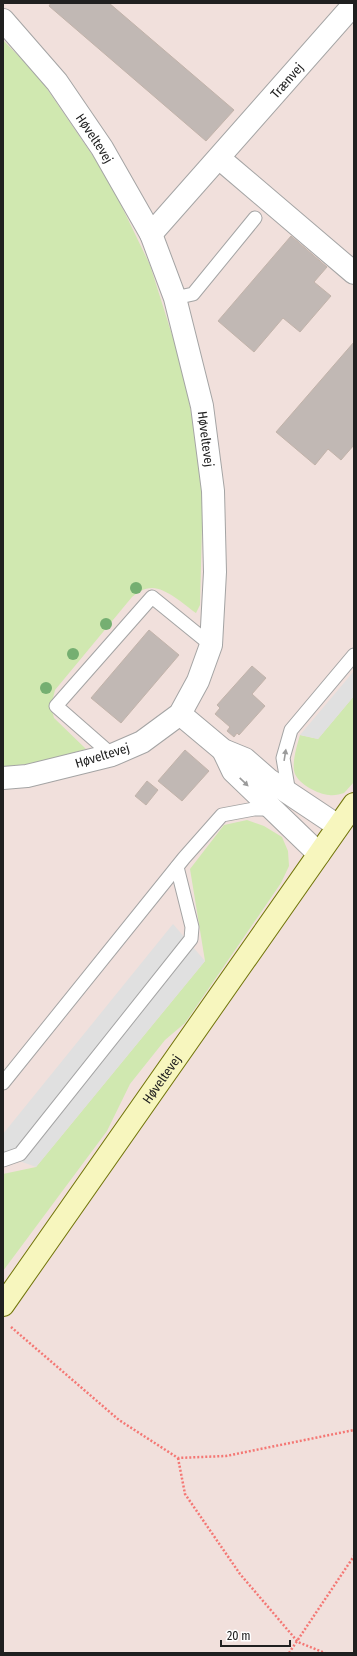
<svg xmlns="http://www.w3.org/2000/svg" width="357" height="1656" font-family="'Fira Sans Condensed',sans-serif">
  <rect width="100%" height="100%" fill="#f0ede7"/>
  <!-- military -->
  <rect fill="#f1e0dc" x="3" y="3" width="351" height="1650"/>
  <!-- grass -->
  <g fill="#d0e8b0">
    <path d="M3,40l36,37 69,101 42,87 35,111 18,110 -3,119 -4,8c-11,-8 -30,-25 -44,-25 -8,0 -14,4 -20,9l-77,93 -4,16 3,12 32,31 -43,13 -40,5z"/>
    <path d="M354,696v86l-10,11c-4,1 -10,3 -15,2 -11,-1 -29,-10 -34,-21 -4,-9 2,-29 5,-39l18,4z"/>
    <polygon points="247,820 264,826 282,837 288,851 289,866 281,883 185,1023 165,1040 130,1084 107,1131 3,1271 3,1174 36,1167 205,961 190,869 224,825"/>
  </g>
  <!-- parking -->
  <g fill="#e0e0e0">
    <polygon points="354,671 354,696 318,739 300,735"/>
    <polygon points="173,924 205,961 36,1167 3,1155 3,1134"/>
  </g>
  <!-- building -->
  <g fill="#c1b8b4" stroke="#c2b3aa">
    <polygon points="51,3 109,3 234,110 206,141 49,6"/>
    <polygon points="291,236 327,267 314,282 331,296 300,332 283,318 254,352 218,321"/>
    <polygon points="354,342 354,445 341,460 328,449 315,465 276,432"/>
    <polygon points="149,630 179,655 121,723 91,698"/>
    <polygon points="252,666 266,678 252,694 265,706 239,735 237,733 234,737 227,731 230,727 215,714 220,708 217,705"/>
    <polygon points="185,750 209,771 182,801 158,781"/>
    <polygon points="147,781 158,790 146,805 135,796"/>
  </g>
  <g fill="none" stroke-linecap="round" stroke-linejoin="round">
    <defs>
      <g id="lane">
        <polyline points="175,298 193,294 255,218"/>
        <polyline points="112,755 56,706 152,597 211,645"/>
        <polyline points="289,793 283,758 291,730 354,655"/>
        <polyline points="3,1083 184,858 222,815 254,809 273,809"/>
        <polyline points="3,1160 20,1154 191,939 192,927 177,867"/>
      </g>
      <g id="street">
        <path id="s1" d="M3,20l54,62 45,66 49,86 24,64 27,108 11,85 2,81 -4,73 -13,36 -18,33 -38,28 -30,13 -85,21 -24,2"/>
        <polyline points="219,158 354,273"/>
        <path id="s2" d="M151,234l203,-230"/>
        <polyline points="180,714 223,750 245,759 269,780 338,826"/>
        <polyline points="223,750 233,771 319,854"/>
      </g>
      <g id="secondary">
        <path id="s3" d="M3,1305l351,-501"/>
      </g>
    </defs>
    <!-- lane casing -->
    <use href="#lane" stroke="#a4a4a4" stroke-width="15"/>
    <!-- street casing -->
    <use href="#street" stroke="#a4a4a4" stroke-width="24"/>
    <!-- secondary casing -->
    <use href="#secondary" stroke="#72750a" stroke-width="24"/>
    <!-- path -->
    <g stroke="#f47774" stroke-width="2.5" stroke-dasharray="2 2" stroke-linecap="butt">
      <polyline points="11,1327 119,1420 178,1458 226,1456 354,1430"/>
      <polyline points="178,1458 185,1494 240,1574 298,1642 325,1653"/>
      <polyline points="289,1653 354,1556"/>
    </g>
    <!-- lane -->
    <use href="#lane" stroke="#fff" stroke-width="13"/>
    <!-- street -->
    <use href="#street" stroke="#fff" stroke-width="22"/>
    <!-- secondary -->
    <use href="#secondary" stroke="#f7f6be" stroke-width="22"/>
  </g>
  <!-- trees -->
  <g fill="#75af71">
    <circle cx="136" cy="588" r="6"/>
    <circle cx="106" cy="624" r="6"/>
    <circle cx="73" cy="654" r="6"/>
    <circle cx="46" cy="688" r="6"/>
  </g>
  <!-- one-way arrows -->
  <defs><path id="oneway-solid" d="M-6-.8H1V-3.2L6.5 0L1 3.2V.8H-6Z"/></defs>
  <g fill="#9b9b9b">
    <use href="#oneway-solid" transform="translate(285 755) rotate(-81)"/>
    <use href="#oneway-solid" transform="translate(244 782) rotate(44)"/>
  </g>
  <g text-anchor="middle" stroke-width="3" stroke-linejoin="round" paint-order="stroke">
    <!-- street labels -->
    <g font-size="13" fill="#202020" stroke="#fff">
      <text dy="5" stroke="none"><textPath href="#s2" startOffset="205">Trænvej</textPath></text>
      <text dy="5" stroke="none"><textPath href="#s1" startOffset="150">Høveltevej</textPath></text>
      <text dy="5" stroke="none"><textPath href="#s1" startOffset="474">Høveltevej</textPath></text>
      <text transform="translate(102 755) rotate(-17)" y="5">Høveltevej</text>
      <text dy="5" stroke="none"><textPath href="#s3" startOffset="276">Høveltevej</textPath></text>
    </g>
  </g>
  <!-- border -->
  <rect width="357" height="1656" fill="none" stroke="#202020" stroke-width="8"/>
  <!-- scale -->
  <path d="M221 1640v6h69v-6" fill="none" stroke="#202020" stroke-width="2"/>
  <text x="227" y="1640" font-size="12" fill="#202020" stroke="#ffffff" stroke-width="3" paint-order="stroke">20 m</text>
</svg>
